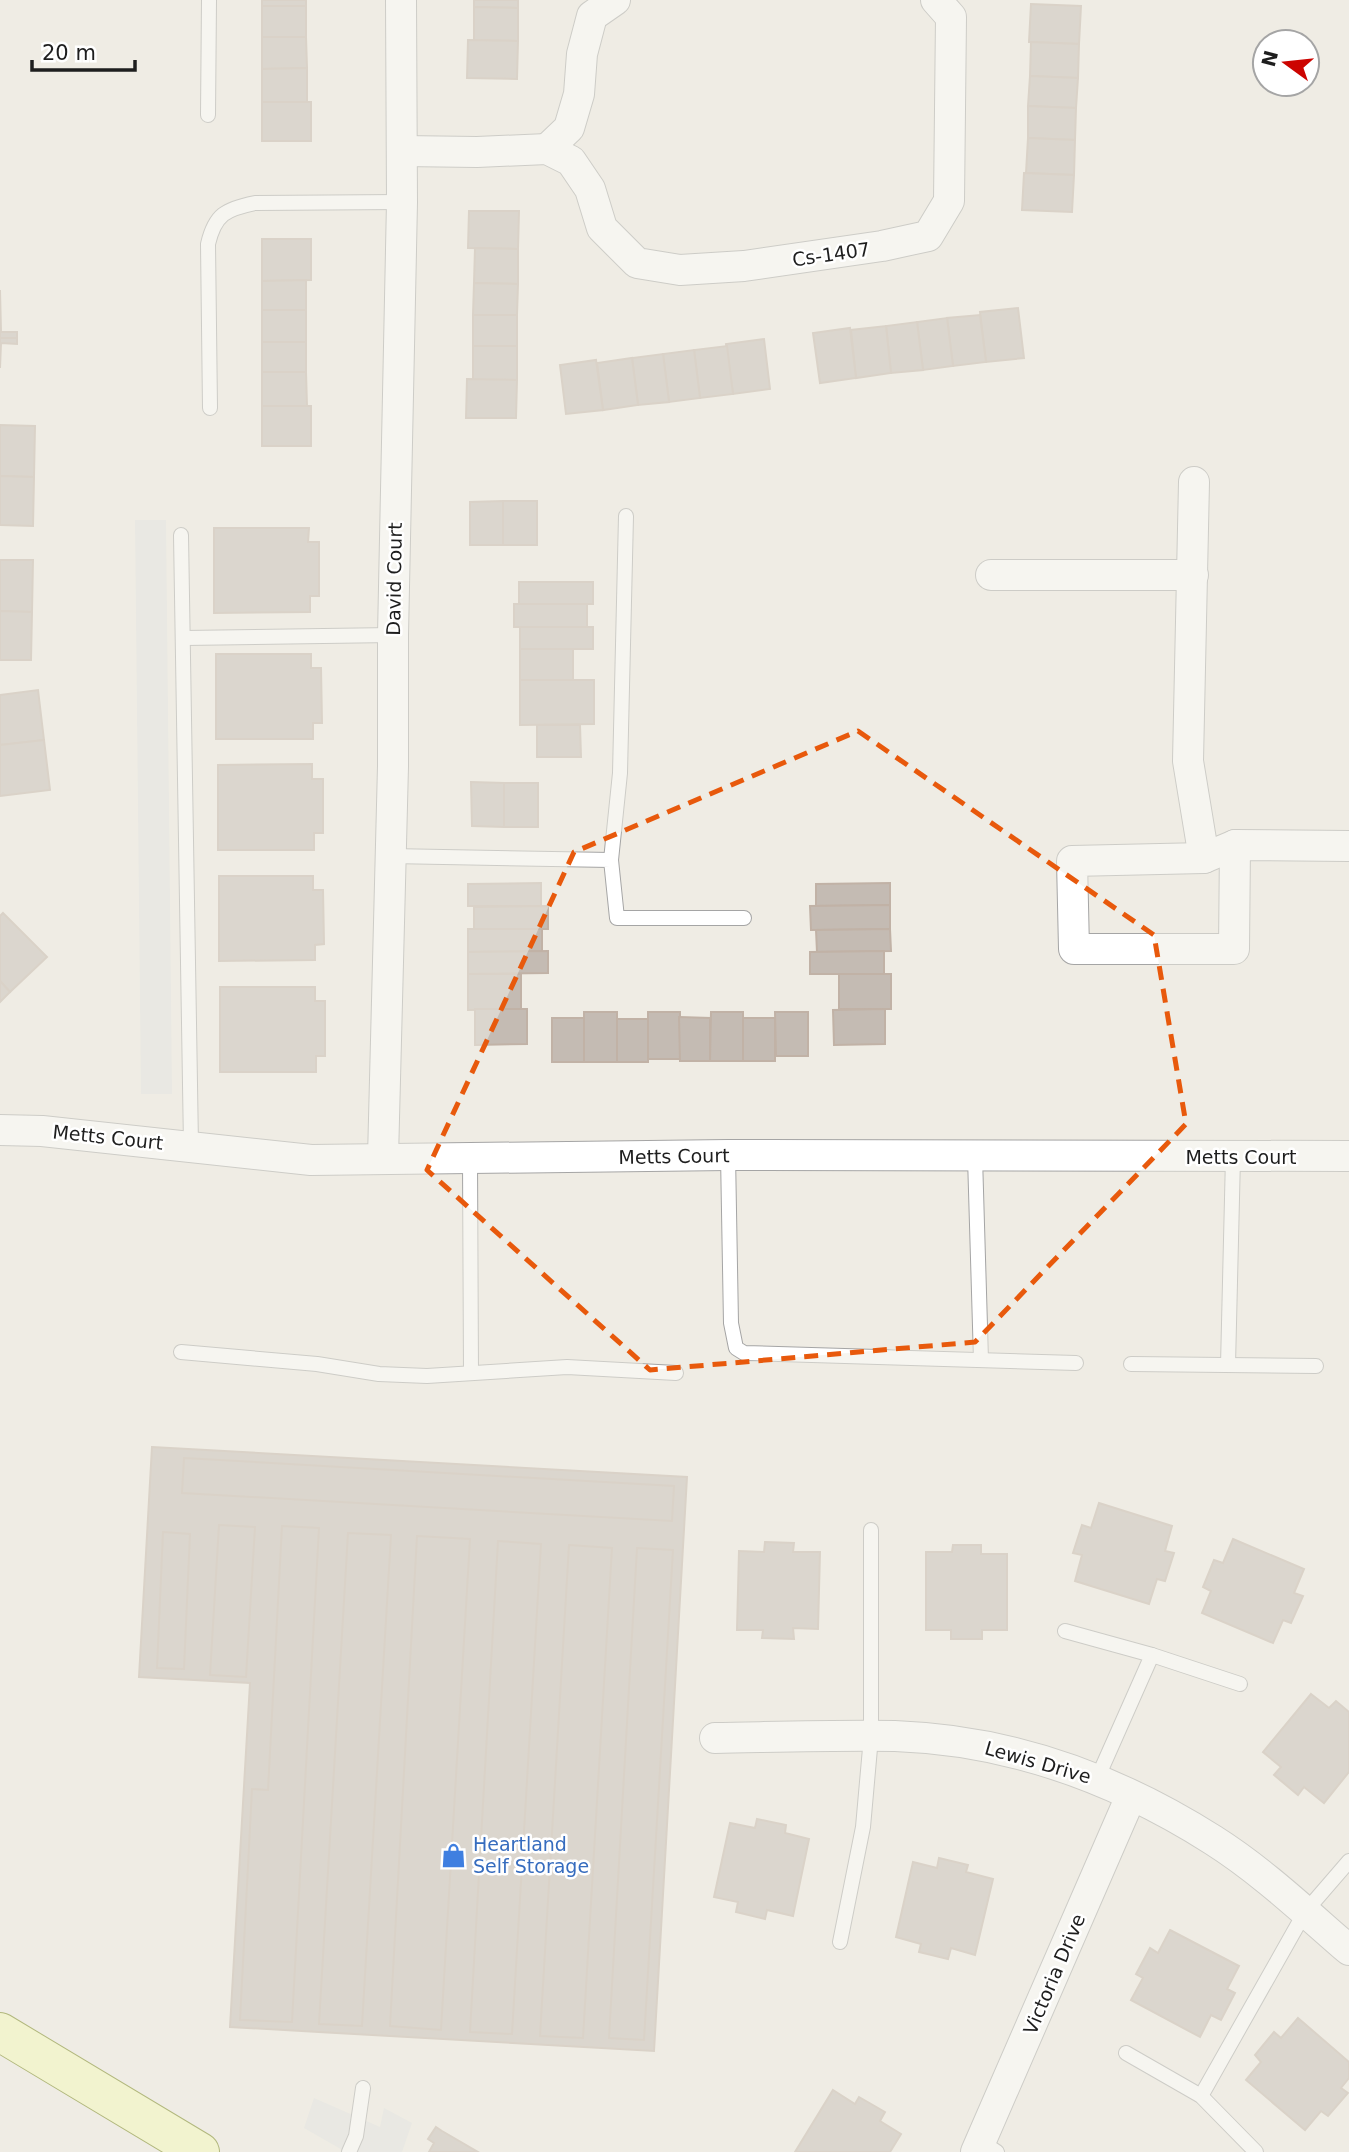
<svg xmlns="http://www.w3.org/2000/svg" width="1349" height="2152" font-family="'DejaVu Sans',sans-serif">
  <rect width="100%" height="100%" fill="#efece4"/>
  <!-- parking -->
  <g fill="#e2e2e2">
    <polygon points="135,520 166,520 172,1094 141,1094"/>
    <polygon points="314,2098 380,2127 384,2108 412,2123 402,2152 346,2152 304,2128"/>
  </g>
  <!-- building -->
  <g fill="#c4bbb3" stroke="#c1b2a6" stroke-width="2">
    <rect x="262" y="0" width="44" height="6"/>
    <polygon points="474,0 518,0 518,8 474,7"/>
    <polygon points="1031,4 1081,6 1079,44 1029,42"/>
    <rect x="262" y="6" width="44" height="31"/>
    <polygon points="474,7 518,8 518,41 474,40"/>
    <polygon points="262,37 306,37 307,68 262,69"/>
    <polygon points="468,40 518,41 517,79 467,78"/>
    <polygon points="1031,42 1079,44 1078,78 1030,76"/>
    <polygon points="307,68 307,102 262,102 262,69"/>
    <polygon points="1030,76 1078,78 1076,108 1028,106"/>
    <rect x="262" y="102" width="49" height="39"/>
    <polygon points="1028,106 1076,108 1075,140 1028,138"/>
    <polygon points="1028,138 1075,140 1074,175 1026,173"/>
    <polygon points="1024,173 1074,175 1072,212 1022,210"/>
    <polygon points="469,211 519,211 518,249 468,248"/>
    <polygon points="262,239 311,239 311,280 262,281"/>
    <polygon points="475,248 518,249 518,284 474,283"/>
    <polygon points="306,280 306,310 262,310 262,281"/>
    <polygon points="474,283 518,284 517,315 473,315"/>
    <polygon points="0,290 1,332 17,332 17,338 0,338"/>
    <polygon points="1018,308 1024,358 986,362 980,312"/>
    <rect x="262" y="310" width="44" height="32"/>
    <rect x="473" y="315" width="44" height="31"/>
    <polygon points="980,315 986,362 953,366 947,318"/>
    <polygon points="947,318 953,366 923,370 917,322"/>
    <polygon points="917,322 923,370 891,373 886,326"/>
    <polygon points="886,326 891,373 856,378 851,330"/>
    <polygon points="850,328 856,378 820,383 813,333"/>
    <polygon points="0,338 17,338 17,344 1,343 0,368"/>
    <polygon points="764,339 770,389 733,394 726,344"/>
    <rect x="262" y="342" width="44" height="30"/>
    <rect x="473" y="346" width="44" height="34"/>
    <polygon points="727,346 733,394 700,398 694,350"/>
    <polygon points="694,350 700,398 669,402 663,354"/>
    <polygon points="663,354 669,402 638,405 632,358"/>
    <polygon points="632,358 638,405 603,410 597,363"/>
    <polygon points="596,360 603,410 566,414 560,365"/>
    <polygon points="262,372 306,372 307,406 262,406"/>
    <polygon points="467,379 517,380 516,418 466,418"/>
    <rect x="262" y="406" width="49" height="40"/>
    <polygon points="0,425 35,426 34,477 0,476"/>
    <polygon points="0,476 34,477 33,526 0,525"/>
    <polygon points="503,501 503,545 470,545 470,502"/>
    <rect x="503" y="501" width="34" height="44"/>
    <polygon points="214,528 309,528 308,542 319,542 319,596 310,596 310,612 214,613"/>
    <polygon points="0,560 33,560 32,612 0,611"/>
    <rect x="519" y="582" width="74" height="22"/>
    <rect x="514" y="604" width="73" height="23"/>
    <polygon points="0,611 32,612 31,660 0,660"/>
    <rect x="520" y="627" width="73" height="22"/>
    <rect x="520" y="649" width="53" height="31"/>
    <polygon points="216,654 311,654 311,668 321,668 322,723 313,723 313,739 216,739"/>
    <polygon points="520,680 594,680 594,724 520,725"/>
    <polygon points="38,690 44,740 0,745 0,695"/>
    <polygon points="537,725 580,725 581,757 537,757"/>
    <polygon points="44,740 50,790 0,796 0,745"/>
    <polygon points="312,764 312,779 323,779 323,833 314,833 314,850 218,850 218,765"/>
    <polygon points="471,782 504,783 504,827 472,826"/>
    <rect x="504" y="783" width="34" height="44"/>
    <polygon points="219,876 313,876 313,890 323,890 324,944 315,945 315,960 219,961"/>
    <polygon points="541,883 541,906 468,906 468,884"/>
    <polygon points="890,883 890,905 816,906 816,884"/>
    <polygon points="890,905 890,929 811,930 810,906"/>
    <polygon points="548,906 548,929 474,929 474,907"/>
    <polygon points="3,913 47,957 10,992 0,981 0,916"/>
    <polygon points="468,929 542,929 542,951 468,952"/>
    <polygon points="890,929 891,951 817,952 816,930"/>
    <polygon points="548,951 548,973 468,974 468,952"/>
    <polygon points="884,951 884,974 810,974 810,952"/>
    <polygon points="468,974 521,974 521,1009 468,1010"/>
    <rect x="839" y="974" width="52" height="35"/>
    <polygon points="0,981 10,992 0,1002"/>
    <polygon points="220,987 315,987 315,1001 325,1001 325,1056 316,1056 316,1072 220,1072"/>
    <polygon points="475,1009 527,1009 527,1044 475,1045"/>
    <polygon points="885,1009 885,1044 834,1045 833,1010"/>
    <rect x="584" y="1012" width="33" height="50"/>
    <rect x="648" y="1012" width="32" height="47"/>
    <polygon points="711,1012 743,1012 743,1061 710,1061"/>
    <polygon points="775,1012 808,1012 808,1056 776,1056"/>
    <polygon points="679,1017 710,1018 710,1061 680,1061"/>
    <rect x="552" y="1018" width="32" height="44"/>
    <rect x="743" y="1018" width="32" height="43"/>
    <rect x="617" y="1019" width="31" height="43"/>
    <polygon points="152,1447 687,1477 654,2051 230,2027 250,1683 139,1677"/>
    <polygon points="184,1458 674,1486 672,1521 182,1493"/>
    <polygon points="1099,1503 1172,1526 1165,1551 1174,1553 1165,1581 1157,1579 1149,1604 1075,1581 1082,1555 1073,1553 1082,1525 1091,1528"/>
    <polygon points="219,1525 255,1527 246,1677 210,1675"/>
    <polygon points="282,1526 319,1528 292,2022 240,2020 252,1789 268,1790"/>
    <polygon points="163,1532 190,1534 184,1669 157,1668"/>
    <polygon points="348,1533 391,1535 362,2026 319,2024"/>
    <polygon points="417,1536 470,1539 441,2030 390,2026"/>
    <polygon points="1233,1539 1304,1569 1294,1593 1303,1596 1291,1623 1283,1620 1273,1643 1202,1613 1211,1591 1203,1587 1214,1560 1223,1563"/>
    <polygon points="498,1541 541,1544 512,2034 470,2032"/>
    <polygon points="765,1542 794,1543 793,1552 820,1552 818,1629 793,1628 794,1639 762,1638 763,1630 737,1630 739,1551 764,1552"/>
    <polygon points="569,1545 612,1548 583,2038 540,2036"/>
    <polygon points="953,1545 981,1545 981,1554 1007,1554 1007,1630 982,1630 982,1639 951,1639 951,1630 926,1630 926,1552 952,1552"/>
    <polygon points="637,1548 673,1550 644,2040 609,2038"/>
    <polygon points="1311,1694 1329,1708 1336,1701 1349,1712 1349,1772 1324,1803 1304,1787 1298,1795 1274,1775 1281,1767 1263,1752"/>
    <polygon points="757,1819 786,1825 785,1833 809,1839 793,1916 767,1910 765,1919 736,1912 738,1902 714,1897 730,1823 755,1828"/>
    <polygon points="939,1858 968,1865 966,1872 993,1879 975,1955 951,1948 948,1959 919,1952 921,1944 896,1937 913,1862 937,1868"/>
    <polygon points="1170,1930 1239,1966 1227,1989 1235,1993 1221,2020 1211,2015 1200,2037 1131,2000 1143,1978 1136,1974 1150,1948 1158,1953"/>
    <polygon points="1298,2018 1349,2062 1349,2078 1341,2088 1348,2093 1328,2116 1321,2111 1305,2130 1246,2080 1261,2062 1255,2055 1274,2032 1281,2038"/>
    <polygon points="833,2090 855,2104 859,2097 885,2112 880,2121 901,2134 890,2152 795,2152"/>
    <polygon points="436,2127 442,2131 478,2152 429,2152 434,2143 428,2139"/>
  </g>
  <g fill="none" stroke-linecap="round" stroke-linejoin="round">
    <defs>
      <g id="service">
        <polyline points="208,115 209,0"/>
        <path d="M210,408l-2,-164c7,-30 18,-35 47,-41l147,-1"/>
        <polyline points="181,535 191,1145"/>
        <polyline points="184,638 393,635"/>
        <polyline points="390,856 611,860 617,918 744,918"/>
        <polyline points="611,860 620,773 626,516"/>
        <polyline points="728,1155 731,1323 736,1348 744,1353 1076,1363"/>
        <polyline points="975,1157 981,1360"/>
        <polyline points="470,1159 471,1373"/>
        <polyline points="181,1352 317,1364 379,1374 427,1376 567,1367 676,1373"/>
        <polyline points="1131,1364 1316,1366"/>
        <polyline points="1228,1365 1233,1157"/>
        <polyline points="1065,1631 1152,1655 1097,1779"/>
        <polyline points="1152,1655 1240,1684"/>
        <polyline points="840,1942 863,1827 871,1737 871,1530"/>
        <polyline points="1126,2053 1201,2096 1256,2152"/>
        <polyline points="1201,2096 1305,1912 1349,1861"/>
        <polyline points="982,2142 997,2152"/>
        <polyline points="349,2152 356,2136 363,2088"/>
      </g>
      <g id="minor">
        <polyline points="547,149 569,128 579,94 582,54 592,16 615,0"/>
        <polyline points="402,151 477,152 547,149 571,161 590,189 602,228 637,263 680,270 744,266 882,246 928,236 949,201 951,17 936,0"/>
        <polyline points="1194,482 1188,761 1204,858 1235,845 1349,846"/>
        <polyline points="991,575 1193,575"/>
        <polyline points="1204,858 1072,861 1074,949 1234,949 1235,845"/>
        <polyline points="0,1130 42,1131 311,1160 728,1155 1349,1156"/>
        <polyline points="383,1158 393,766 393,635 402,202 401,0"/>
        <path d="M715,1738c60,-1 120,-3 180,-2 114,4 222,43 318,104 49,31 92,72 136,110"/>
        <polyline points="976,2152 1131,1796"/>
      </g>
      <polyline id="secondary" points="0,2032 200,2152"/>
    </defs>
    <!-- service casing -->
    <use href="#service" stroke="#a5a5a5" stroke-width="16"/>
    <!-- minor casing -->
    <use href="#minor" stroke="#a5a5a5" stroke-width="32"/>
    <!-- secondary casing -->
    <use href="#secondary" stroke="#697802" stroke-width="40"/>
    <!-- service -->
    <use href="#service" stroke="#fff" stroke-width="14"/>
    <!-- minor -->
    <use href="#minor" stroke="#fff" stroke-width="30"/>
    <!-- secondary -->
    <use href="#secondary" stroke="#f6fbb6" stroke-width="38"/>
  </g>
  <!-- marked area -->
  <path d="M0 0H1349V2152H0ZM858,731l296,204 32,189 -211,218 -325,28 -223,-200 147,-318z" fill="#efece4" fill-opacity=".55" fill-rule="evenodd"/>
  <path fill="none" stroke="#e8590c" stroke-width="5" stroke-dasharray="14 9" stroke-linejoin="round" d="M858,731l296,204 32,189 -211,218 -325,28 -223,-200 147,-318z"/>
  <!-- icons -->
  <defs>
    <symbol id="shop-bare" viewBox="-9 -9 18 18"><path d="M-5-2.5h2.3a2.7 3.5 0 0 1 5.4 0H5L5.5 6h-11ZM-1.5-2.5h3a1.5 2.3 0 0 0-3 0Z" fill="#3f7fe0" stroke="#fff" stroke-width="2.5" paint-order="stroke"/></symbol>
  </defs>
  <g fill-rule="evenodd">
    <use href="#shop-bare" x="436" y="1838" width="35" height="35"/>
  </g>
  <g text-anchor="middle" stroke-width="5" stroke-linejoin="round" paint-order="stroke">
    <!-- street labels -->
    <g font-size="19" fill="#1e1e1e" stroke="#fff">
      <text transform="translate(831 254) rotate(-8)" y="7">Cs-1407</text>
      <text transform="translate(394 579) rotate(-89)" y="7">David Court</text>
      <text transform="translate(108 1137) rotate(6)" y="7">Metts Court</text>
      <text transform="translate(674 1156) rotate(-1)" y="7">Metts Court</text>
      <text x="1241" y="1164">Metts Court</text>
      <text transform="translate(1038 1762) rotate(16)" y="7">Lewis Drive</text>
      <text transform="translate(1054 1974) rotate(-67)" y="7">Victoria Drive</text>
    </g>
    <!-- shop labels -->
    <g font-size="19" fill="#366cbe" stroke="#fff" text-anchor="start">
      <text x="473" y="1851">Heartland<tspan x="473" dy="22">Self Storage</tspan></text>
    </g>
  </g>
  <!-- north arrow -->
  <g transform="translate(1286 63) rotate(285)"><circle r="33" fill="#ffffff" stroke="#a5a5a5" stroke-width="2"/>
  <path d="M0-5L12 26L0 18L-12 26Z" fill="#cc0400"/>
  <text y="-10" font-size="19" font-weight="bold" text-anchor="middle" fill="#1e1e1e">N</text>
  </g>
  <!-- scale -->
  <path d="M32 60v10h103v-10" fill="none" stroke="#1e1e1e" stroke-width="3.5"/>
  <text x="42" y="60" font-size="21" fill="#1e1e1e" stroke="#ffffff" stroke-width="5" paint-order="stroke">20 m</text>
</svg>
